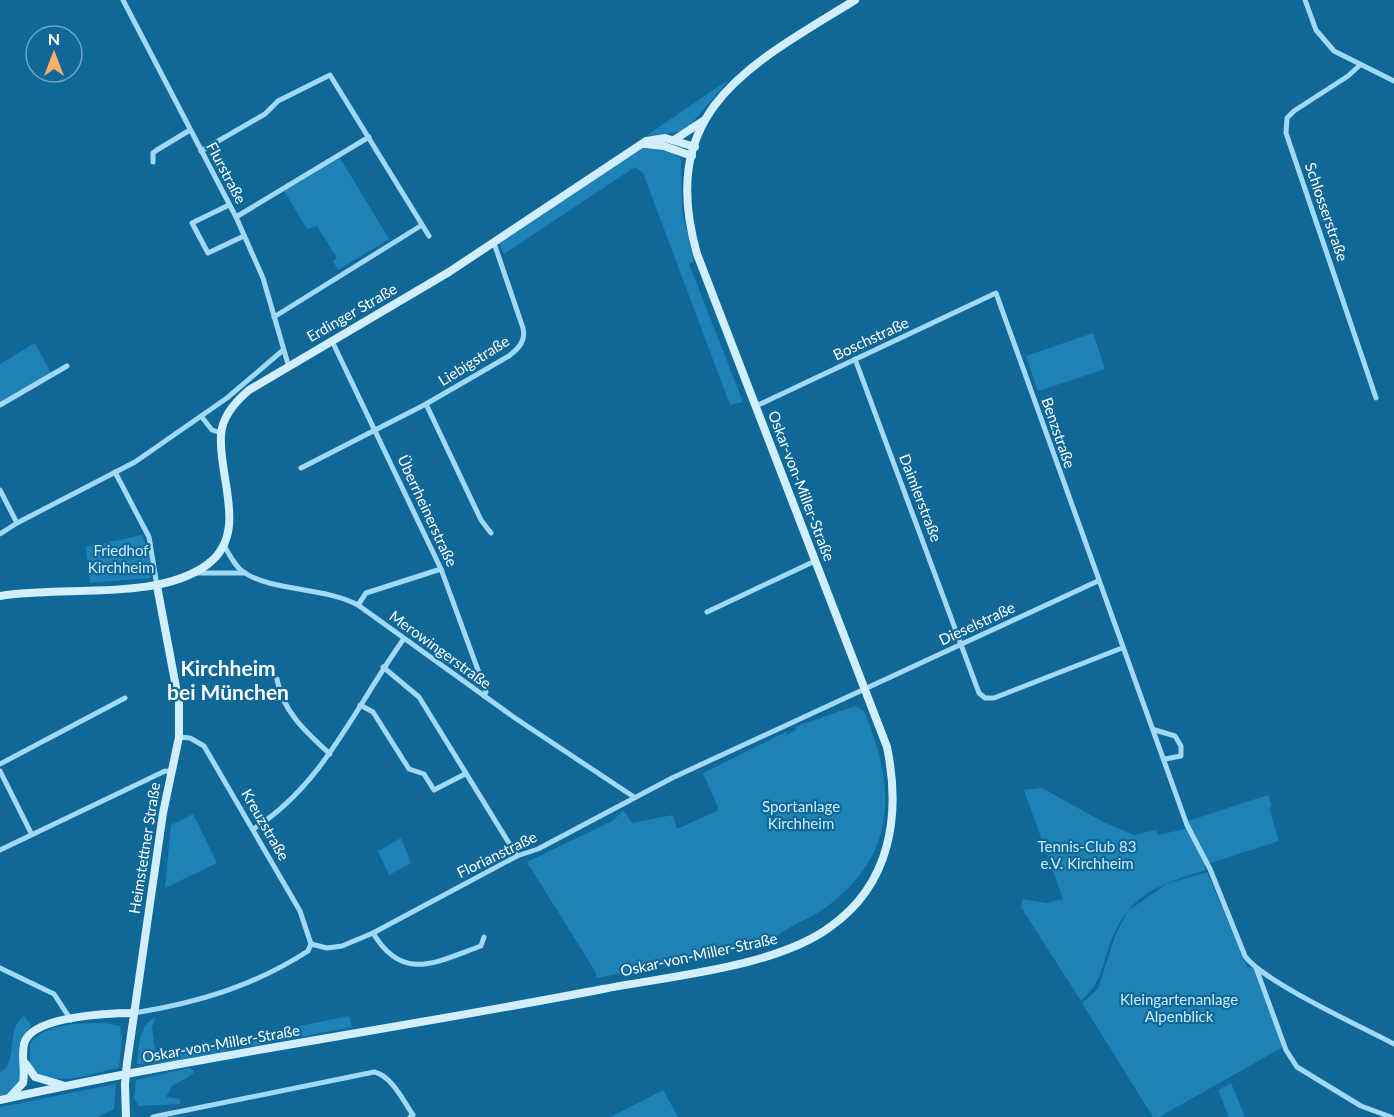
<svg xmlns="http://www.w3.org/2000/svg" width="1394" height="1117" font-family="Lato,sans-serif">
  <rect width="100%" height="100%" fill="#106898"/>
  <!-- green -->
  <g fill="#1f82b6">
    <polygon points="728,81 685,131 646,136 722,84"/>
    <polygon points="643,147 671,152 681,159 682,211 694,262 689,264 743,402 730,405 643,173 635,167 504,254 499,243"/>
    <polygon points="340,158 389,239 338,270 333,261 337,258 317,226 307,229 284,191"/>
    <polygon points="1093,333 1105,369 1038,391 1026,356"/>
    <polygon points="35,343 51,373 0,402 0,364"/>
    <polygon points="142,535 150,556 150,578 90,583 86,547"/>
    <path d="M855,706l9,5c32,76 34,144 -39,197 -18,13 -41,19 -57,36l-171,34 -2,-7 -68,-109 87,-42 9,-10 9,13 41,-8 4,14 42,-19 -16,-37 83,-41 1,3 9,-5 -1,-3z"/>
    <path d="M1042,788l61,34 31,13 22,-5 2,5 27,-6 4,-4 -1,-4 80,-26 4,11 -3,2 10,33 -75,24 2,5c-51,16 -80,25 -98,80 -7,22 -9,35 -27,51l-60,-94 2,-8 23,4 17,-4 -39,-109z"/>
    <polygon points="193,814 217,863 165,888 171,825"/>
    <polygon points="401,838 411,863 389,875 378,851"/>
    <polygon points="1207,872 1247,967 1253,968 1283,1047 1159,1117 1153,1117 1082,1003 1098,989 1116,933 1128,911 1166,884"/>
    <path d="M24,1016l7,9 -12,20 3,35 -12,13 -10,3v-24c19,-9 5,-44 24,-56z"/>
    <path d="M349,1016l3,11 -189,36 -26,1c2,-17 1,-39 18,-46l-3,10 4,27z"/>
    <path d="M106,1023l14,3 2,11 -3,31c-28,5 -66,22 -89,-1v-23c18,-23 50,-20 76,-21z"/>
    <polygon points="189,1068 194,1071 193,1074 172,1086 166,1097 180,1099 180,1104 139,1106 134,1099 136,1080"/>
    <polygon points="1231,1083 1245,1117 1229,1117 1218,1090"/>
    <polygon points="116,1084 114,1109 97,1117 0,1117 0,1107"/>
    <polygon points="663,1090 678,1117 611,1117"/>
  </g>
  <g fill="none" stroke-linecap="round" stroke-linejoin="round">
    <!-- street -->
    <g stroke="#a1d8f4" stroke-width="5">
      <polyline points="123,0 236,217 263,278 288,364"/>
      <polyline points="1305,0 1316,30 1334,51 1394,81"/>
      <polyline points="1359,66 1348,76 1294,111 1287,118 1286,133 1376,398"/>
      <polyline points="201,151 265,114 278,101 330,75 429,236"/>
      <polyline points="153,162 153,153 157,150 190,130"/>
      <polyline points="229,205 192,223 208,253 244,236"/>
      <polyline points="236,217 369,137"/>
      <polyline points="274,317 422,225"/>
      <polyline points="332,341 441,569 486,692 484,696"/>
      <polyline points="855,359 979,693 985,698 994,698 1122,648"/>
      <polyline points="426,404 481,520 491,533"/>
      <polyline points="0,405 67,366"/>
      <path d="M756,406l240,-113 191,532 23,44 35,87c17,25 117,71 149,88"/>
      <polyline points="201,416 212,430 221,433"/>
      <path d="M301,468l125,-64 83,-48c10,-8 17,-15 14,-28l-29,-85"/>
      <polyline points="115,472 149,537 157,586"/>
      <polyline points="0,490 17,523"/>
      <polyline points="0,534 17,523 135,462 227,398 282,351"/>
      <path d="M225,547c5,9 11,21 20,26 27,18 79,14 113,32l157,113 119,79"/>
      <polyline points="195,573 245,573"/>
      <polyline points="358,605 366,593 441,569"/>
      <polyline points="707,612 815,561"/>
      <polyline points="383,667 419,697 517,856"/>
      <path d="M277,679c5,32 30,54 53,75"/>
      <polyline points="360,705 373,712 409,769 424,774 434,790 465,774"/>
      <polyline points="1155,730 1175,736 1181,746 1181,756 1165,759"/>
      <polyline points="179,737 190,738 204,746 300,911 311,944"/>
      <polyline points="0,764 125,698"/>
      <polyline points="0,771 31,833"/>
      <path d="M253,829c70,-43 104,-125 150,-189"/>
      <polyline points="0,850 165,771 172,772"/>
      <path d="M373,933c30,50 63,29 108,13l3,-9"/>
      <polyline points="0,968 54,994 71,1020"/>
      <polyline points="1256,968 1286,1050 1297,1067 1361,1106 1391,1117"/>
      <path d="M134,1013c63,-10 120,-27 174,-62l3,-7 16,4 15,-2 31,-13 144,-77 21,-7 134,-71 426,-197"/>
      <path d="M153,1117l221,-45c17,3 30,30 39,43l-3,2"/>
    </g>
    <!-- secondary -->
    <g stroke="#d1eefd" stroke-width="8">
      <polyline points="674,140 703,121"/>
      <polyline points="645,144 664,146 692,156"/>
      <path d="M0,596c62,-11 158,6 208,-32 41,-31 10,-87 13,-129 1,-19 15,-34 28,-45l200,-118 197,-131 19,-3 30,9"/>
      <polyline points="127,1063 163,813 179,737 179,703 157,586"/>
      <polyline points="26,1064 35,1077 62,1085"/>
      <polyline points="125,1084 126,1117"/>
      <path d="M10,1097l13,-14c3,-14 -3,-29 2,-42 11,-25 84,-28 109,-28"/>
      <path d="M0,1100c199,-44 402,-72 603,-111 67,-13 173,-22 227,-62 61,-43 71,-112 57,-180l-190,-493c-41,-145 53,-189 158,-254"/>
    </g>
    <!-- secondary-bridge -->
    <polyline stroke="#d1eefd" stroke-width="8" points="125,1084 127,1063"/>
  </g>
  <g text-anchor="middle" stroke-width="4.5" stroke-linejoin="round" paint-order="stroke">
    <!-- street labels -->
    <g font-size="15" fill="#fff" stroke="#106898">
      <text transform="translate(226 173) rotate(62)" y="5">Flurstraße</text>
      <text transform="translate(1326 212) rotate(71)" y="5">Schlosserstraße</text>
      <text transform="translate(352 313) rotate(-30)" y="5">Erdinger Straße</text>
      <text transform="translate(871 339) rotate(-25)" y="5">Boschstraße</text>
      <text transform="translate(474 361) rotate(-32)" y="5">Liebigstraße</text>
      <text transform="translate(1058 433) rotate(71)" y="5">Benzstraße</text>
      <text transform="translate(801 486) rotate(69)" y="5">Oskar-von-Miller-Straße</text>
      <text transform="translate(920 498) rotate(69)" y="5">Daimlerstraße</text>
      <text transform="translate(427 511) rotate(65)" y="5">Überrheinerstraße</text>
      <text transform="translate(977 624) rotate(-25)" y="5">Dieselstraße</text>
      <text transform="translate(440 650) rotate(36)" y="5">Merowingerstraße</text>
      <text transform="translate(265 825) rotate(60)" y="5">Kreuzstraße</text>
      <text transform="translate(145 848) rotate(-81)" y="5">Heimstettner Straße</text>
      <text transform="translate(497 855) rotate(-26)" y="5">Florianstraße</text>
      <text transform="translate(699 955) rotate(-12)" y="5">Oskar-von-Miller-Straße</text>
      <text transform="translate(221 1044) rotate(-10)" y="5">Oskar-von-Miller-Straße</text>
    </g>
    <!-- park labels -->
    <g font-size="15" fill="#caecfe" stroke="#106898">
      <text x="121" y="556">Friedhof<tspan x="121" dy="17">Kirchheim</tspan></text>
      <text x="801" y="812">Sportanlage<tspan x="801" dy="17">Kirchheim</tspan></text>
      <text x="1087" y="852">Tennis-Club 83<tspan x="1087" dy="17">e.V. Kirchheim</tspan></text>
      <text x="1179" y="1005">Kleingartenanlage<tspan x="1179" dy="17">Alpenblick</tspan></text>
    </g>
    <!-- district labels -->
    <g font-size="21" font-weight="bold" fill="#fff" stroke="#106898">
      <text x="228" y="676">Kirchheim<tspan x="228" dy="24">bei München</tspan></text>
    </g>
  </g>
  <!-- north arrow -->
  <g transform="translate(54 54)"><circle r="28" fill="#106898" stroke="#70a4c1" stroke-width="1.5"/>
  <path d="M0-4.5L10 22L0 15L-10 22Z" fill="#ffb265"/>
  <text y="-9" font-size="16" font-weight="bold" text-anchor="middle" fill="#ffffff">N</text>
  </g>
</svg>
